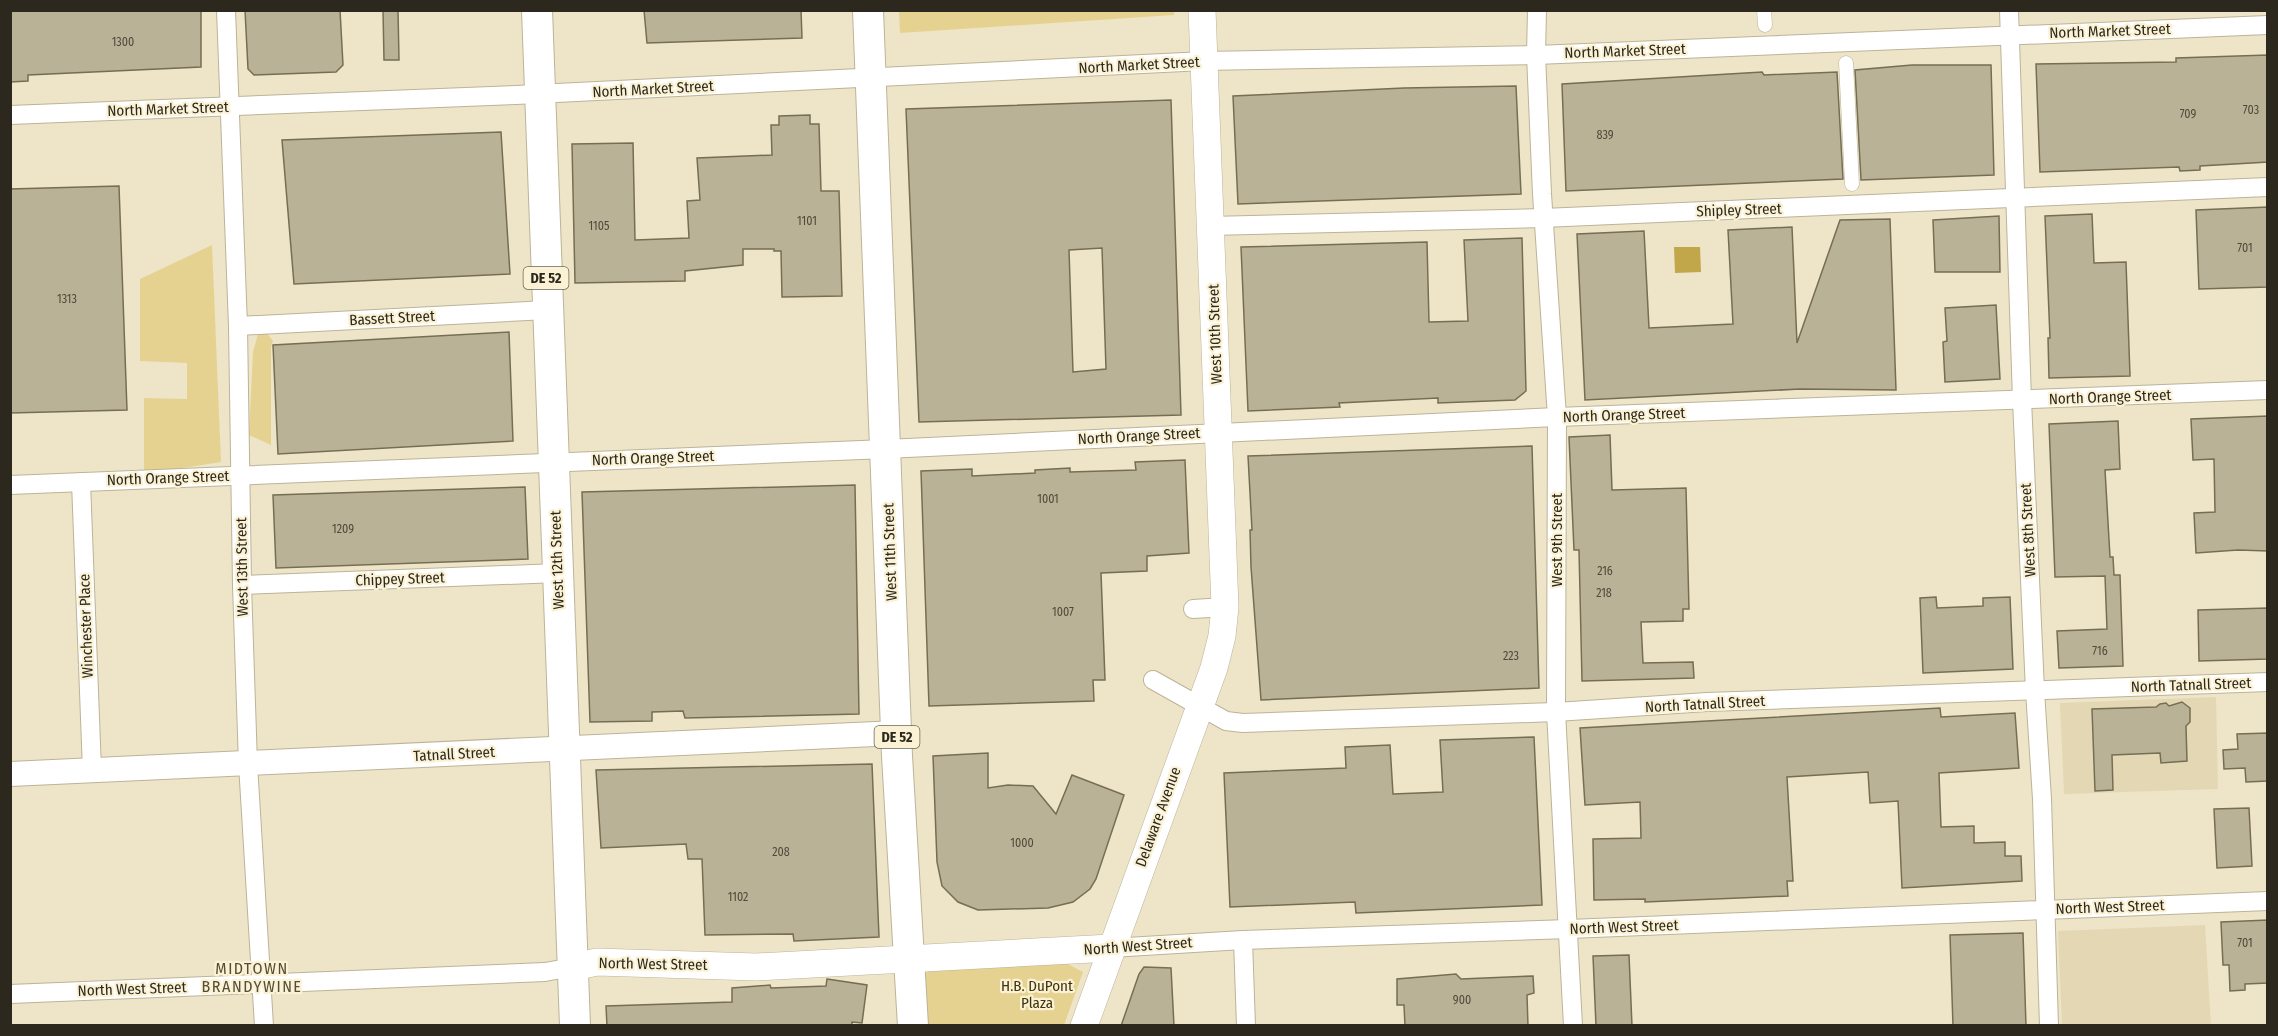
<svg xmlns="http://www.w3.org/2000/svg" width="2278" height="1036" font-family="'Fira Sans Condensed',sans-serif">
  <rect width="100%" height="100%" fill="#eee5c8"/>
  <!-- built -->
  <g fill="#e4d8b4">
    <polygon points="2216,697 2218,789 2064,794 2060,703"/>
    <polygon points="2205,925 2211,1025 2062,1025 2058,931"/>
  </g>
  <!-- green -->
  <g fill="#e6d290">
    <polygon points="1174,10 1174,15 900,33 899,11"/>
    <polygon points="212,245 221,462 144,474 144,398 187,399 187,363 140,361 140,279"/>
    <polygon points="266,332 273,341 271,347 271,445 249,435 253,352 258,334"/>
    <polygon points="1064,962 1083,972 1064,1025 921,1026 923,977 928,971"/>
  </g>
  <!-- water -->
  <polygon fill="#c2a64a" points="1674,247 1700,247 1701,272 1675,273"/>
  <!-- building -->
  <g fill="#bab296" stroke="#766e54" stroke-width="1.5" fill-rule="evenodd">
    <polygon points="10,10 201,10 201,67 28,75 28,81 10,82"/>
    <polygon points="245,10 340,10 343,65 336,72 254,75 248,69"/>
    <polygon points="383,10 398,10 399,60 384,60"/>
    <polygon points="644,10 801,10 802,38 647,43"/>
    <polygon points="2268,55 2268,162 2200,166 2200,170 2180,171 2179,167 2040,172 2036,64 2176,62 2176,58"/>
    <polygon points="1912,65 1991,65 1994,175 1861,180 1855,70"/>
    <polygon points="1762,72 1764,75 1837,72 1843,179 1566,191 1562,84"/>
    <polygon points="1516,86 1521,194 1238,204 1233,96 1404,88"/>
    <path d="M1171,100l10,315 -262,7 -13,-313zM1102,248l4,121 -33,3 -4,-122z"/>
    <polygon points="810,115 810,124 819,124 821,191 839,191 842,296 782,297 781,251 774,251 774,249 743,249 743,265 685,271 685,281 575,283 572,144 633,143 635,240 689,238 687,201 700,200 697,158 772,155 771,125 779,125 779,116"/>
    <polygon points="501,132 510,274 294,284 282,140"/>
    <polygon points="119,186 127,410 10,413 10,189"/>
    <polygon points="2268,207 2268,287 2199,289 2196,210"/>
    <polygon points="2092,214 2094,263 2126,262 2130,376 2049,378 2048,338 2050,338 2045,216"/>
    <polygon points="1999,216 2000,272 1935,272 1933,220"/>
    <polygon points="1890,219 1896,390 1800,389 1585,400 1577,234 1644,231 1649,328 1733,324 1728,230 1792,227 1797,343 1840,220"/>
    <polygon points="1522,238 1526,391 1515,400 1438,403 1438,398 1339,403 1340,407 1248,411 1241,247 1427,242 1429,322 1468,321 1464,240"/>
    <polygon points="1996,305 2000,379 1945,382 1943,342 1947,341 1945,308"/>
    <polygon points="509,332 513,441 278,454 273,345"/>
    <polygon points="2268,416 2268,551 2238,550 2196,553 2194,513 2215,512 2214,459 2193,460 2191,419"/>
    <polygon points="2118,421 2120,469 2105,470 2110,557 2113,557 2114,575 2120,575 2123,666 2059,668 2057,631 2107,629 2105,576 2055,577 2049,424"/>
    <polygon points="1610,435 1612,490 1686,488 1689,609 1683,609 1683,621 1641,622 1643,663 1693,662 1694,678 1582,681 1579,550 1574,550 1569,437"/>
    <polygon points="1532,446 1539,688 1261,700 1251,567 1250,530 1252,530 1248,456"/>
    <polygon points="1185,460 1189,553 1147,556 1147,571 1101,573 1105,680 1093,680 1094,701 929,706 921,471 972,469 972,476 1035,473 1035,470 1070,468 1070,472 1136,470 1135,462"/>
    <polygon points="855,485 859,714 685,718 683,711 652,712 652,721 590,722 582,492"/>
    <polygon points="525,487 528,559 276,568 273,495"/>
    <polygon points="1936,597 1937,608 1983,606 1983,598 2010,597 2013,669 1923,673 1920,598"/>
    <polygon points="2268,608 2268,659 2199,661 2198,610"/>
    <polygon points="2182,702 2190,708 2190,722 2186,726 2187,761 2161,763 2160,753 2112,755 2113,790 2095,791 2092,709 2156,707 2160,704 2166,703 2169,706"/>
    <polygon points="1940,708 1941,717 2015,713 2019,768 1939,773 1941,827 1974,826 1974,843 2005,842 2005,856 2021,856 2022,881 1902,888 1898,801 1870,803 1868,772 1787,777 1793,881 1787,881 1788,896 1645,902 1645,899 1594,900 1593,839 1641,838 1640,802 1585,805 1580,728"/>
    <polygon points="2268,733 2268,781 2246,782 2245,768 2224,769 2223,750 2238,749 2237,734"/>
    <polygon points="1534,737 1542,905 1356,913 1355,902 1230,907 1224,773 1346,768 1345,747 1390,745 1393,794 1443,792 1440,740"/>
    <polygon points="988,753 988,788 1008,785 1033,786 1056,814 1072,775 1124,795 1096,879 1090,889 1073,902 1048,908 978,910 958,902 942,886 937,862 933,756"/>
    <polygon points="872,764 879,937 794,941 793,934 705,935 702,859 688,859 686,844 601,848 596,770"/>
    <polygon points="2249,808 2252,866 2217,868 2214,809"/>
    <polygon points="2268,920 2268,983 2245,984 2245,990 2230,991 2229,965 2223,965 2221,922"/>
    <polygon points="2023,933 2026,1026 1953,1026 1950,935"/>
    <polygon points="1629,955 1632,1026 1596,1026 1593,956"/>
    <polygon points="1144,967 1171,968 1174,1026 1121,1026 1139,974"/>
    <polygon points="1456,974 1461,979 1533,976 1534,993 1527,995 1528,1026 1405,1026 1404,1005 1397,1005 1397,979"/>
    <polygon points="827,979 867,985 862,1023 852,1022 852,1026 607,1026 606,1006 732,1002 732,988 770,985 771,988 826,986"/>
  </g>
  <g fill="none" stroke-linecap="round" stroke-linejoin="round">
    <defs>
      <g id="pedestrian">
        <polyline points="1764,10 1765,25"/>
        <polyline points="1846,63 1852,184"/>
      </g>
      <g id="minor">
        <polyline points="226,10 238,326 242,585 248,764 264,1026"/>
        <polyline points="1537,10 1536,55 1542,194 1557,417 1556,712 1573,1026"/>
        <polyline points="2009,10 2022,400 2035,691 2042,799 2049,1026"/>
        <polyline points="10,115 516,95 1204,61 1536,55 2268,25"/>
        <polyline points="1210,226 1543,218 2268,187"/>
        <polyline points="238,326 547,310"/>
        <polyline points="81,482 92,770"/>
        <polyline points="10,485 886,449 1557,417 2268,390"/>
        <polyline points="242,585 558,573"/>
        <polyline points="1193,609 1225,607"/>
        <polyline points="1153,680 1226,721 1243,723 1556,712 1707,702 2268,682"/>
        <polyline points="1243,940 1246,1026"/>
        <polyline points="1111,948 1243,940 1569,929 2268,901"/>
        <polyline points="10,994 545,972 573,967"/>
      </g>
      <polyline id="tertiary" points="10,774 897,733"/>
      <g id="secondary">
        <polyline points="573,967 597,962 756,967 1111,948"/>
        <polyline points="1084,1026 1214,668 1222,636 1225,607 1202,10"/>
      </g>
      <g id="primary">
        <polyline points="537,10 575,1026"/>
        <polyline points="868,10 897,756 913,1026"/>
      </g>
    </defs>
    <!-- pedestrian casing -->
    <use href="#pedestrian" stroke="#bcb398" stroke-width="15"/>
    <!-- minor casing -->
    <use href="#minor" stroke="#bcb398" stroke-width="20"/>
    <!-- tertiary casing -->
    <use href="#tertiary" stroke="#bcb398" stroke-width="26"/>
    <!-- secondary casing -->
    <use href="#secondary" stroke="#bcb398" stroke-width="28"/>
    <!-- primary casing -->
    <use href="#primary" stroke="#bcb398" stroke-width="32"/>
    <!-- pedestrian -->
    <use href="#pedestrian" stroke="#fff" stroke-width="14"/>
    <!-- minor -->
    <use href="#minor" stroke="#fff" stroke-width="18"/>
    <!-- tertiary -->
    <use href="#tertiary" stroke="#fff" stroke-width="24"/>
    <!-- secondary -->
    <use href="#secondary" stroke="#fff" stroke-width="27"/>
    <!-- primary -->
    <use href="#primary" stroke="#fff" stroke-width="30"/>
  </g>
  <g text-anchor="middle" stroke-width="4.5" stroke-linejoin="round" paint-order="stroke">
    <!-- number labels -->
    <g font-size="12" fill="#504a3b">
      <text x="123" y="46">1300</text>
      <text x="2251" y="114">703</text>
      <text x="2188" y="118">709</text>
      <text x="1605" y="139">839</text>
      <text x="807" y="225">1101</text>
      <text x="599" y="230">1105</text>
      <text x="2245" y="252">701</text>
      <text x="67" y="303">1313</text>
      <text x="1048" y="503">1001</text>
      <text x="343" y="533">1209</text>
      <text x="1605" y="575">216</text>
      <text x="1604" y="597">218</text>
      <text x="1063" y="616">1007</text>
      <text x="2100" y="655">716</text>
      <text x="1511" y="660">223</text>
      <text x="1022" y="847">1000</text>
      <text x="781" y="856">208</text>
      <text x="738" y="901">1102</text>
      <text x="2245" y="947">701</text>
      <text x="1462" y="1004">900</text>
    </g>
    <!-- shield labels -->
    <g fill="#fbf2d5" stroke="#6a6554" stroke-width="1.5">
      <rect x="523.5" y="267" width="45" height="22" rx="4.5"/>
      <rect x="874.5" y="726" width="45" height="22" rx="4.5"/>
    </g>
    <g font-size="14" font-weight="bold" fill="#2c281d">
      <text x="546" y="283">DE 52</text>
      <text x="897" y="742">DE 52</text>
    </g>
    <!-- street labels -->
    <g font-size="15" fill="#2c281d" stroke="#fbf2d5">
      <text transform="translate(2110 31) rotate(-2)" y="5">North Market Street</text>
      <text transform="translate(1625 51) rotate(-2)" y="5">North Market Street</text>
      <text transform="translate(1139 65) rotate(-3)" y="5">North Market Street</text>
      <text transform="translate(653 89) rotate(-3)" y="5">North Market Street</text>
      <text transform="translate(168 109) rotate(-2)" y="5">North Market Street</text>
      <text transform="translate(1739 210) rotate(-2)" y="5">Shipley Street</text>
      <text transform="translate(392 318) rotate(-3)" y="5">Bassett Street</text>
      <text transform="translate(1215 334) rotate(-92)" y="5">West 10th Street</text>
      <text transform="translate(2110 397) rotate(-2)" y="5">North Orange Street</text>
      <text transform="translate(1624 415) rotate(-2)" y="5">North Orange Street</text>
      <text transform="translate(1139 436) rotate(-3)" y="5">North Orange Street</text>
      <text transform="translate(653 458) rotate(-2)" y="5">North Orange Street</text>
      <text transform="translate(168 478) rotate(-2)" y="5">North Orange Street</text>
      <text transform="translate(2028 530) rotate(-93)" y="5">West 8th Street</text>
      <text transform="translate(1557 540) rotate(-90)" y="5">West 9th Street</text>
      <text transform="translate(890 552) rotate(-92)" y="5">West 11th Street</text>
      <text transform="translate(557 560) rotate(-92)" y="5">West 12th Street</text>
      <text transform="translate(242 567) rotate(-91)" y="5">West 13th Street</text>
      <text transform="translate(400 579) rotate(-2)" y="5">Chippey Street</text>
      <text transform="translate(86 626) rotate(-92)" y="5">Winchester Place</text>
      <text transform="translate(2191 685) rotate(-2)" y="5">North Tatnall Street</text>
      <text transform="translate(1705 704) rotate(-3)" y="5">North Tatnall Street</text>
      <text transform="translate(454 754) rotate(-3)" y="5">Tatnall Street</text>
      <text transform="translate(1158 817) rotate(-70)" y="5">Delaware Avenue</text>
      <text transform="translate(2110 907) rotate(-2)" y="5">North West Street</text>
      <text transform="translate(1624 927) rotate(-2)" y="5">North West Street</text>
      <text transform="translate(1138 946) rotate(-4)" y="5">North West Street</text>
      <text transform="translate(653 964) rotate(1)" y="5">North West Street</text>
      <text transform="translate(132 989) rotate(-2)" y="5">North West Street</text>
    </g>
    <!-- park labels -->
    <g font-size="15" fill="#3f340b" stroke="#fbf2d5">
      <text x="1037" y="991">H.B. DuPont<tspan x="1037" dy="17">Plaza</tspan></text>
    </g>
    <!-- neighbourhood labels -->
    <g font-size="16" letter-spacing="1.5" fill="#554d35" stroke="#fbf2d5">
      <text x="252" y="974">MIDTOWN<tspan x="252" dy="18">BRANDYWINE</tspan></text>
    </g>
  </g>
  <!-- border -->
  <rect width="2278" height="1036" fill="none" stroke="#2c281d" stroke-width="24"/>
</svg>
